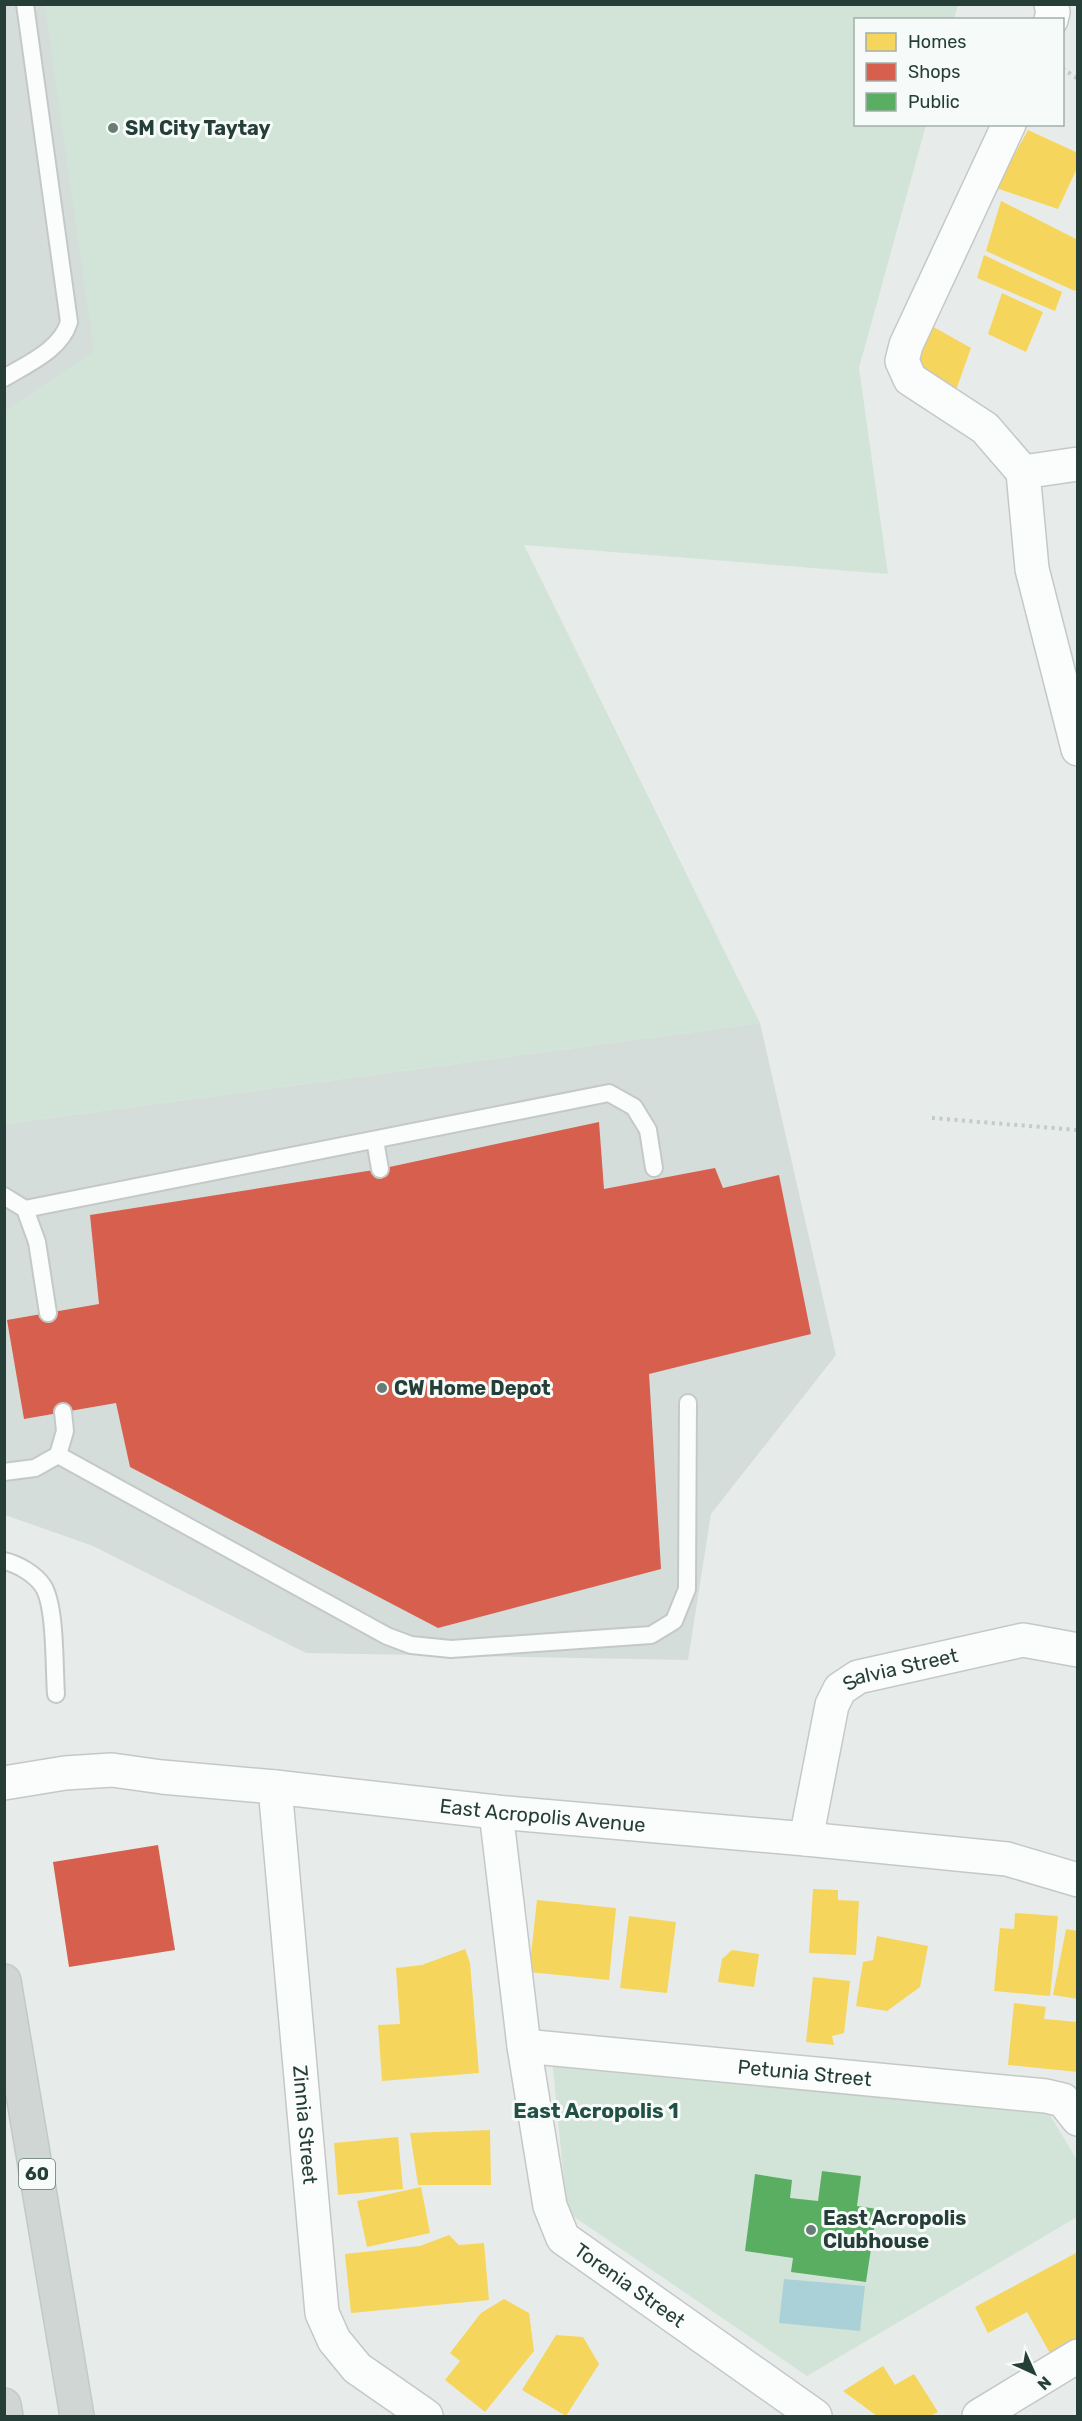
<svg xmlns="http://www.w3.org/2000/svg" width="1082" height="2421" font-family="Rubik,sans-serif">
  <rect width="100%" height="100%" fill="#e7ecea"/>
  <!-- built -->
  <g fill="#d5ddda">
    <polygon points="5,5 202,5 243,251 5,412"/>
    <polygon points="760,1023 836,1355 711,1514 688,1660 306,1653 93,1546 5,1515 5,1124"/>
  </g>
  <!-- green -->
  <g fill="#d1e4d7">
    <polygon points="45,5 958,5 954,19 856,20 856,124 926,125 859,368 888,574 524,545 760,1023 5,1124 5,412 94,351"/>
    <polygon points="552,2059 1047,2110 1077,2160 1077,2217 807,2376 567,2212"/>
  </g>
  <!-- water -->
  <polygon fill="#aad1d8" points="784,2279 865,2286 860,2331 779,2323"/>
  <!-- homes -->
  <g fill="#f6d55c">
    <polygon points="1028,130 1078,153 1078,166 1058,209 996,188"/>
    <polygon points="1001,201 1078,240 1078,287 1075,291 986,251"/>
    <polygon points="984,255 1062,292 1055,311 977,278"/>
    <polygon points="1002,293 1043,312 1026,352 988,334"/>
    <polygon points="930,325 971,348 956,390 912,371"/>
    <polygon points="813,1889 838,1890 838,1900 859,1901 856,1955 809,1953"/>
    <polygon points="537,1900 616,1908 609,1980 529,1972"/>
    <polygon points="1015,1913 1058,1916 1050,1996 994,1991 1000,1928 1014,1929"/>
    <polygon points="629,1916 676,1922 667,1993 620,1988"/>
    <polygon points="1066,1929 1078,1931 1078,1999 1053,1995"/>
    <polygon points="877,1936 928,1946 920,1987 887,2011 856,2006 863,1962 873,1960"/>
    <polygon points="465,1949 470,1963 479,2073 382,2081 378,2025 400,2024 396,1968 422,1965"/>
    <polygon points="732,1950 759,1954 754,1987 718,1982 722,1959"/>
    <polygon points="813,1977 850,1981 844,2033 832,2036 834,2045 806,2042"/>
    <polygon points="1014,2003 1046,2007 1044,2019 1078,2022 1078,2072 1008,2065"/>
    <polygon points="490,2130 491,2185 418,2185 410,2133"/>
    <polygon points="398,2137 403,2189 338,2195 334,2143"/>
    <polygon points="421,2187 430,2233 367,2247 357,2201"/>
    <polygon points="449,2235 459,2245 484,2243 489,2300 351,2313 345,2254 420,2246"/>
    <polygon points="1078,2252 1078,2341 1051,2355 1027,2312 988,2333 975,2307"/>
    <polygon points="504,2299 529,2313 534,2351 485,2412 445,2380 460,2361 450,2353 481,2313"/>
    <polygon points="556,2335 583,2337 599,2364 566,2416 522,2390"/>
    <polygon points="883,2366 895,2385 914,2374 938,2412 930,2416 877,2416 843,2391"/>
  </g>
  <!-- shops -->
  <g fill="#d6604d">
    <polygon points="599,1122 604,1189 715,1168 723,1188 779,1175 811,1334 649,1374 661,1569 438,1628 130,1467 116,1403 24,1419 7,1320 99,1304 90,1215 380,1169"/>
    <polygon points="158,1845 175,1950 69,1967 53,1862"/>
  </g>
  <!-- public -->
  <polygon fill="#5aae61" points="822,2171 861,2176 857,2206 877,2209 866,2282 791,2272 793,2258 745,2251 755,2174 792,2180 790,2198 818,2201"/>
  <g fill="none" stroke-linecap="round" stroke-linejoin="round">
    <defs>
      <g id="lane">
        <path d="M4,378c23,-14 57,-28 65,-56l-44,-318"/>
        <polyline points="375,1140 380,1169"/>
        <polyline points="4,1196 25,1209 37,1242 48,1313"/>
        <polyline points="25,1209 609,1093 634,1107 648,1130 654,1168"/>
        <polyline points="58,1455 387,1636 411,1645 451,1649 651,1635 674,1621 687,1589 688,1403"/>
        <polyline points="4,1472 35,1468 58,1455 65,1431 63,1412"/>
        <path d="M4,1561c14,3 31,13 39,25 13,20 11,82 13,108"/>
      </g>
      <g id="street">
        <polyline points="1051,4 1053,12 1051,20"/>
        <polyline points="1009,124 906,345 902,361 910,379 985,428 1023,472 1078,464"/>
        <polyline points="1023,472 1032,569 1078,749"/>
        <path id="s1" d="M4,1783l61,-10 47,-3 50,7 113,10 221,25 310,27 201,20 71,21"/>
        <path id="s2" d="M275,1787l47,526 12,27 23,28 69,48"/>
        <path id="s3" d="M496,1812l28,234 26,160 13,32 252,178"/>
        <path id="s4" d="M806,1839l26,-134 8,-16 18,-12 165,-37 55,10"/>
        <path id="s5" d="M524,2046l522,50 17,4 15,19"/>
        <polyline points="979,2416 1078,2356"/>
      </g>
      <g id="primary">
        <polyline points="4,1981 77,2416"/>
        <polyline points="4,2405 6,2416"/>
      </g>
    </defs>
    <!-- lane casing -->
    <use href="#lane" stroke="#c4c9c7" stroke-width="20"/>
    <!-- street casing -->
    <use href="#street" stroke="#c4c9c7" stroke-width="36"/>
    <!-- primary casing -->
    <use href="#primary" stroke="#c2cac8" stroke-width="36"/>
    <!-- path -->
    <g stroke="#c2cbc8" stroke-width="4" stroke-dasharray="3 4.5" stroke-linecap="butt">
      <polyline points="1062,68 1078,79"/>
      <polyline points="932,1118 1078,1130"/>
    </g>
    <!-- lane -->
    <use href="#lane" stroke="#fbfcfc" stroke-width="16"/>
    <!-- street -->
    <use href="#street" stroke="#fbfcfc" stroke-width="33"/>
    <!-- primary -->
    <use href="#primary" stroke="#cfd6d4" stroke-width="33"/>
  </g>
  <!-- markers -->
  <g fill="#697c76" stroke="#f6faf8" stroke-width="2">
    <circle cx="113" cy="128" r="6"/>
    <circle cx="382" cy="1388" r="6"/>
    <circle cx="811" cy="2230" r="6"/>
  </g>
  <g text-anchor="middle" stroke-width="6" stroke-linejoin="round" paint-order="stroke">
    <!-- shield labels -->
    <rect fill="#f6faf8" stroke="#647772" stroke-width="1.5" x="19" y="2159" width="36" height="30" rx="4.5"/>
    <g font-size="18" font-weight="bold" fill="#253f38">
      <text x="37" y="2180">60</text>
    </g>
    <!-- poi labels -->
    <g font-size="20" font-weight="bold" fill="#253f38" stroke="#f6faf8" text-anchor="start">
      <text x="125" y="135">SM City Taytay</text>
      <text x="394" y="1395">CW Home Depot</text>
      <text x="823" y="2225">East Acropolis<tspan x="823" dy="23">Clubhouse</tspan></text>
    </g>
    <!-- street labels -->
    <g font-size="20" fill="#253f38" stroke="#f6faf8">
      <text dy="7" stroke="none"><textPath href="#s4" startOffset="219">Salvia Street</textPath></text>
      <text dy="7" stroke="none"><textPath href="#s1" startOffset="542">East Acropolis Avenue</textPath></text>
      <text dy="7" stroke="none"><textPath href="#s5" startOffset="282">Petunia Street</textPath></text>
      <text dy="7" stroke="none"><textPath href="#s2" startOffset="339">Zinnia Street</textPath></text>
      <text dy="7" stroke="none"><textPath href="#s3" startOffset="514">Torenia Street</textPath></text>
    </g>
    <!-- neighbourhood labels -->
    <g font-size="21" font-weight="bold" fill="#215044" stroke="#f6faf8">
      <text x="596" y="2118">East Acropolis 1</text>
    </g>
  </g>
  <!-- border -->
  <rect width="1082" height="2421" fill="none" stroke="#253f38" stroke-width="12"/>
  <!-- legend -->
  <rect x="854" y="18" width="210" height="108" fill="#f6faf8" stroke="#a2afab" stroke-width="1.5"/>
  <rect x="866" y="33" width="30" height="18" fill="#f6d55c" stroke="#a2afab" stroke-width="1.5"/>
  <text x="908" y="48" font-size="18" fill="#253f38">Homes</text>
  <rect x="866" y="63" width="30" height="18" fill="#d6604d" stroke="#a2afab" stroke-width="1.5"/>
  <text x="908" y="78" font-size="18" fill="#253f38">Shops</text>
  <rect x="866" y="93" width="30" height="18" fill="#5aae61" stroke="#a2afab" stroke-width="1.5"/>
  <text x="908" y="108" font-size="18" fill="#253f38">Public</text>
  <!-- north arrow -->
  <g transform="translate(1034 2373) rotate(135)" stroke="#f6faf8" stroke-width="4.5" paint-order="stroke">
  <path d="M0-4.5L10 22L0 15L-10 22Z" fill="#253f38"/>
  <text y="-9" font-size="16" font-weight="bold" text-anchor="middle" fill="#253f38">N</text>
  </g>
</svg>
